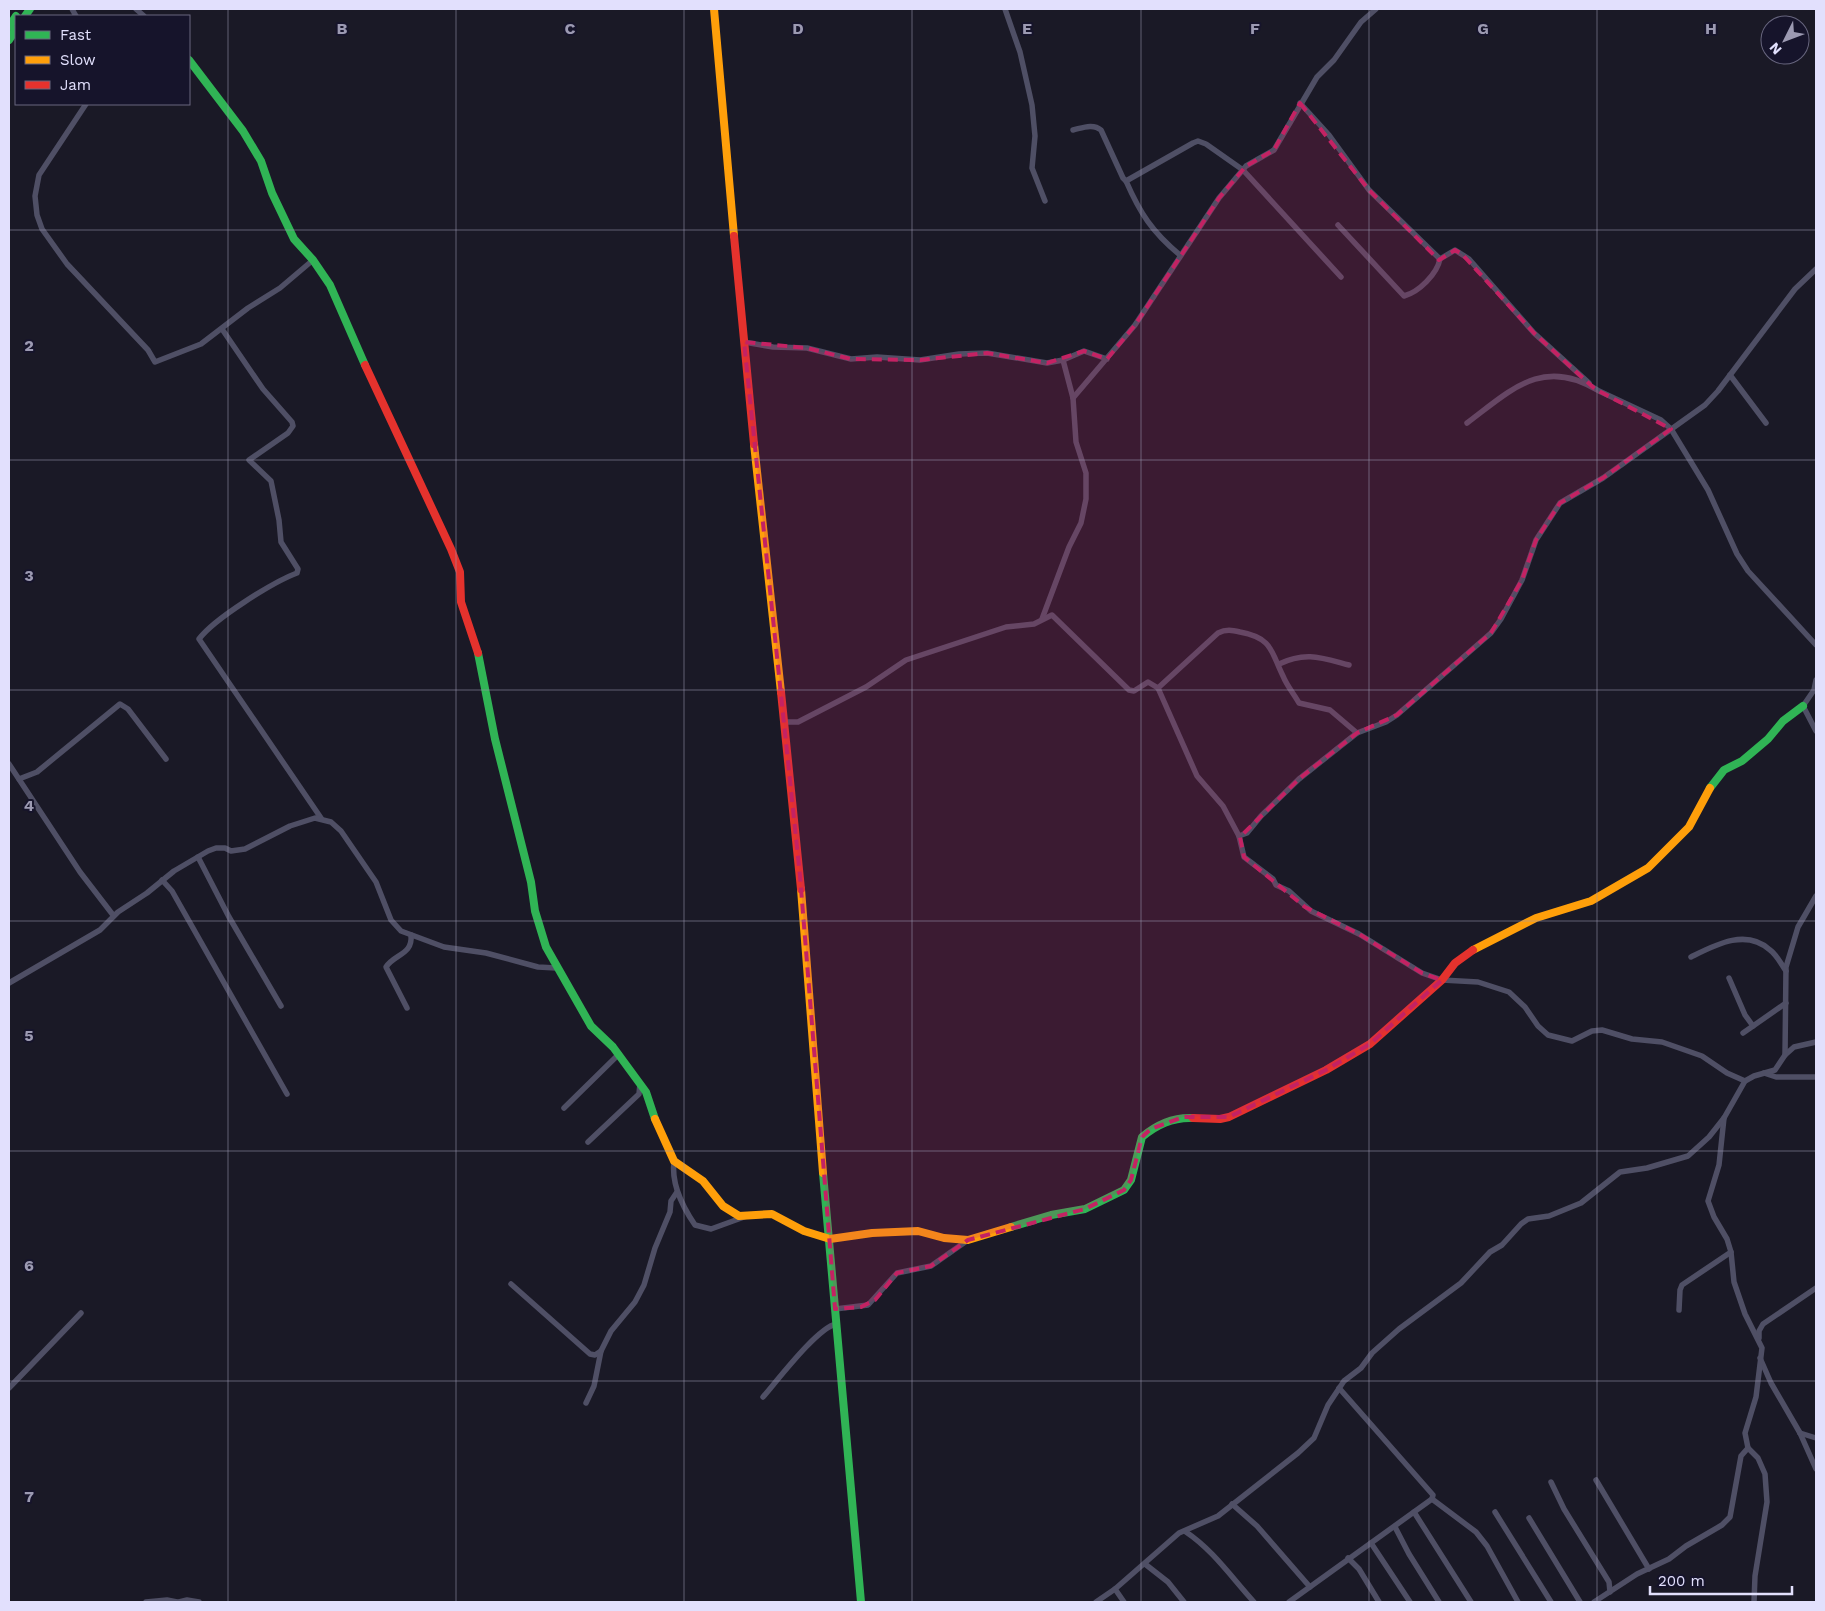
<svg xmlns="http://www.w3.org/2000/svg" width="1825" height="1611" font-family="'Work Sans',sans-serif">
  <rect width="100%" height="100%" fill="#1a1926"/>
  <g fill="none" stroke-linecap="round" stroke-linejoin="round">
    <!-- street -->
    <g stroke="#4f4f65" stroke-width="5.5">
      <polyline points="72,9 76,16"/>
      <polyline points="136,9 144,16"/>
      <polyline points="1005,9 1020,52 1032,105 1035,136 1032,168 1045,201"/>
      <polyline points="1300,103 1329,135 1369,190 1440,259 1455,250 1469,259 1534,333 1589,383"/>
      <polyline points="86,104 39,175 35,196 37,215 42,229 67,264 148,350 155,362 201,344 248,308 280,288 313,260"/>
      <path d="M1073,130c9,-2 20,-7 28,0l22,48 3,3 67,-38 5,-2 8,3 37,26 98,107"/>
      <path d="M1126,181c14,32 26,51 54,74"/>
      <path d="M1338,225l66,71c15,-4 33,-22 36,-37"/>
      <path d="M222,329l41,60 29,33 1,4 -5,7 -39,27 22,21 8,39 2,22 17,27 -1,4c-24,9 -83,46 -98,66l122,179"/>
      <polyline points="744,342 773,347 807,348 851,359 877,357 920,360 959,354 987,353 1047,363 1063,360 1084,351 1107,359"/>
      <polyline points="1730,375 1766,423"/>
      <polyline points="1073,398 1135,325 1219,198 1246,166 1274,150 1317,77 1334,60 1361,22 1376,9"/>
      <path d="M1467,423c44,-33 76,-67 132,-32l62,29 10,9 37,61 29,64 11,17 68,74"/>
      <polyline points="1042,619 1069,547 1081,523 1086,499 1086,473 1076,442 1073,398 1063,360"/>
      <path d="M1279,664c27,-13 43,-6 70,1"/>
      <polyline points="1816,680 1814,690 1803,706 1816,731"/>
      <path d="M1158,688l60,-55c8,-4 14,-3 22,-1 33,6 31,20 43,44 4,10 11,18 16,27l31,7 27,23"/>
      <polyline points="785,722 798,722 866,687 906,660 1006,627 1034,624 1052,615 1129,690 1134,691 1148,682 1158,688 1197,776 1223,806 1239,836 1244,857 1273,879 1276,885 1289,891 1311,911 1359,934 1422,973 1442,980 1478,982 1509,992 1525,1007 1538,1026 1548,1035 1572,1041 1592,1031 1602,1030 1632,1039 1662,1042 1702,1056 1727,1073 1745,1081"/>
      <polyline points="9,764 80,872 113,915"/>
      <polyline points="19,779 37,772 120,704 128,709 166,759"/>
      <polyline points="1239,836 1247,833 1261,816 1299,779 1357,733 1386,722 1397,715 1491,633 1501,619 1522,580 1536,540 1560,503 1603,478 1705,405 1718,391 1795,289 1816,269"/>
      <polyline points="198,857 229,917 281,1006"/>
      <polyline points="162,880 172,891 287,1094"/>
      <path d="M1691,957c24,-12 55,-29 79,-7 7,5 11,14 16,21"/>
      <polyline points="1729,978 1745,1015 1753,1026"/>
      <polyline points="9,983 100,930 118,912 147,893 174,871 208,851 216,848 225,848 231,851 245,849 290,826 315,818 331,822 341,831 376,882 391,920 401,931 444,947 486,953 538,967 556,968"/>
      <path d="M407,1008l-21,-41c8,-13 27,-12 25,-32"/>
      <polyline points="1743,1033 1786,1003"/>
      <polyline points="1785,1055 1794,1047 1816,1042"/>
      <polyline points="1764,1073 1776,1077 1816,1077"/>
      <polyline points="564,1108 619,1054"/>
      <polyline points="588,1142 639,1094 640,1083"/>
      <path d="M674,1161c-3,23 8,45 21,64l16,4 33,-12"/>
      <polyline points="511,1284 590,1354 595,1355 601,1351"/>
      <polyline points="835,1309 868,1305 897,1273 931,1266 968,1240"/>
      <polyline points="1679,1310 1680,1290 1682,1285 1731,1252"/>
      <polyline points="1759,1338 1759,1331 1763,1324 1816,1288"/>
      <polyline points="1760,1358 1771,1383 1800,1433 1816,1469"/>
      <polyline points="9,1388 81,1313"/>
      <polyline points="1339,1388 1433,1495 1432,1499 1476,1532 1487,1546 1518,1602"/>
      <path d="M763,1397c14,-16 54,-69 73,-73"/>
      <polyline points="586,1403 594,1386 601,1351 611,1331 635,1302 644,1285 655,1248 670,1212 671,1201 677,1192"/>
      <polyline points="1800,1433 1816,1438"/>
      <polyline points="1748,1448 1758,1458 1765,1474 1767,1502 1755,1576 1754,1602"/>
      <polyline points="1596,1480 1649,1569"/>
      <polyline points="1551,1482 1564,1509 1609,1582 1610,1592"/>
      <polyline points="1232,1504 1257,1526 1310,1587"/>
      <polyline points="1414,1512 1471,1602"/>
      <polyline points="1495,1512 1551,1602"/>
      <polyline points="1529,1518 1580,1602"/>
      <polyline points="1395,1527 1409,1554 1439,1602"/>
      <path d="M1186,1532c27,18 46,46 68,70"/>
      <polyline points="1371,1543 1410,1602"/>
      <polyline points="1348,1558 1359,1569 1379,1602"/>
      <polyline points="1145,1564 1168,1582 1184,1602"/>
      <polyline points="1115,1589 1124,1602"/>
      <polyline points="146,1602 167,1600 177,1602"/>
      <polyline points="179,1602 187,1600 199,1602"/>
      <polyline points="1096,1602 1115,1589 1179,1533 1218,1516 1298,1453 1314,1438 1328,1405 1344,1381 1361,1368 1372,1353 1399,1329 1461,1283 1490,1252 1502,1245 1521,1224 1528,1219 1549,1216 1581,1203 1620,1172 1647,1168 1688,1156 1709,1137 1724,1118 1745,1081 1754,1076 1775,1070 1785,1055 1786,967 1798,927 1816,896"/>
      <polyline points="1289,1602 1432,1499"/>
      <polyline points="1594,1602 1637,1574 1669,1559 1686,1546 1722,1525 1730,1517 1741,1456 1748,1448 1745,1433 1756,1397 1762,1348 1745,1314 1734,1282 1731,1252 1727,1239 1714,1217 1708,1201 1719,1165 1724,1118"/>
    </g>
    <!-- fast -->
    <g stroke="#30b455" stroke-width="8">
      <polyline points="25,16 30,9"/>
      <polyline points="9,27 16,16"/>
      <polyline points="9,40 16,29"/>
      <polyline points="189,60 243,131 261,161 272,193 294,239 313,260 330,285 365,365"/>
      <polyline points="478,653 495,739 531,882 535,911 546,947 591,1026 613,1047 646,1092 655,1119"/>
      <polyline points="1710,788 1724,770 1742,761 1768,739 1783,721 1803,706"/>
      <polyline points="823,1173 861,1602"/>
      <path d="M1011,1227l40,-12 34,-6 39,-19 7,-10 11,-43c14,-12 32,-20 51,-19"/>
    </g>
    <!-- slow -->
    <g stroke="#ff9f0a" stroke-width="8">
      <polyline points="714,9 734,236"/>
      <polyline points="754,444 781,692"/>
      <polyline points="801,889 823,1173"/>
      <polyline points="1473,950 1536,918 1591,901 1648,868 1689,827 1710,788"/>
      <polyline points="655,1119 674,1161 703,1181 723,1206 739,1216 772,1214 804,1231 830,1239 872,1233 918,1231 944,1238 968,1240 1011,1227"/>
    </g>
    <!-- jam -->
    <g stroke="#e5322d" stroke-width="8">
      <polyline points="734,236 754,444"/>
      <polyline points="365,365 451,549 460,572 461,602 478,653"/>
      <polyline points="781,692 801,889"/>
      <polyline points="1193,1118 1220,1119 1229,1117 1326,1070 1370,1044 1442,980 1455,963 1473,950"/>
    </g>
  </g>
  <!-- marked area -->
  <path fill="#c42263" fill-opacity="0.2" stroke="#c42263" stroke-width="4" stroke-dasharray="10 6" stroke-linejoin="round" d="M1300,103l69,87 70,70 16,-10 7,4 72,79 61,56 76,40 -68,49 -43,25 -24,37 -14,40 -31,53 -94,82 -40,18 -58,46 -59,58 4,20 61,50 54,27 63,39 20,7 -72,64 -44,26 -97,47h-46l-32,12 -9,8 -11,43 -7,10 -39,19 -117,31 -37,26 -34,7 -22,27 -14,7 -26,2 -35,-433 -56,-534 63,6 44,11 69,1 67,-7 60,10 37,-12 23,8 28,-34 84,-127 27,-32 28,-16z"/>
  <!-- grid -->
  <path fill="none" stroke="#9c9ab2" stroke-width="1" stroke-opacity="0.55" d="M228,9v1593M456,9v1593M684,9v1593M912,9v1593M1141,9v1593M1369,9v1593M1597,9v1593M9,230h1807M9,460h1807M9,690h1807M9,921h1807M9,1151h1807M9,1381h1807"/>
  <g font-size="16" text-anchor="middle" font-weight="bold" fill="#9c9ab2" stroke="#16142b" stroke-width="4" stroke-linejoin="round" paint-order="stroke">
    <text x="342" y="34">B</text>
    <text x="570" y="34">C</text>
    <text x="798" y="34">D</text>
    <text x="1027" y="34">E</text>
    <text x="1255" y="34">F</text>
    <text x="1483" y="34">G</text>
    <text x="1711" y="34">H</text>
    <text x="29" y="351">2</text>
    <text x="29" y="581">3</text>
    <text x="29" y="811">4</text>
    <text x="29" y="1041">5</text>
    <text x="29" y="1271">6</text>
    <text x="29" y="1502">7</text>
  </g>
  <!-- border -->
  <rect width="1825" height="1611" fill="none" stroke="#e2e0fd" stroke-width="20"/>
  <!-- legend -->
  <rect x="15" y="15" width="175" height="90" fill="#16142b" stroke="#68667f"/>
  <rect x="25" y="31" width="25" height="8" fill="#30b455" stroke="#68667f"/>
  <text x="60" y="40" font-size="15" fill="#e2e0fd">Fast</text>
  <rect x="25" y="56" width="25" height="8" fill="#ff9f0a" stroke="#68667f"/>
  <text x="60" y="65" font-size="15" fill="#e2e0fd">Slow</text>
  <rect x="25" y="81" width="25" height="8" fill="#e5322d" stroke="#68667f"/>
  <text x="60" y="90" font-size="15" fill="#e2e0fd">Jam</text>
  <!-- north arrow -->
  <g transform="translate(1785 40) rotate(228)"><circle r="24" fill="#16142b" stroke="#68667f"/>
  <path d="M0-4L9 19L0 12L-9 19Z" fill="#9c9ab2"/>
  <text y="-8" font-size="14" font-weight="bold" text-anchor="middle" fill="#e2e0fd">N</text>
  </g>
  <!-- scale -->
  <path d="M1650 1586v8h142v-8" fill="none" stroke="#e2e0fd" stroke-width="2.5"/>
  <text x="1658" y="1586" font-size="15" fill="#e2e0fd" stroke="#16142b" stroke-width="4" paint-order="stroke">200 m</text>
</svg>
